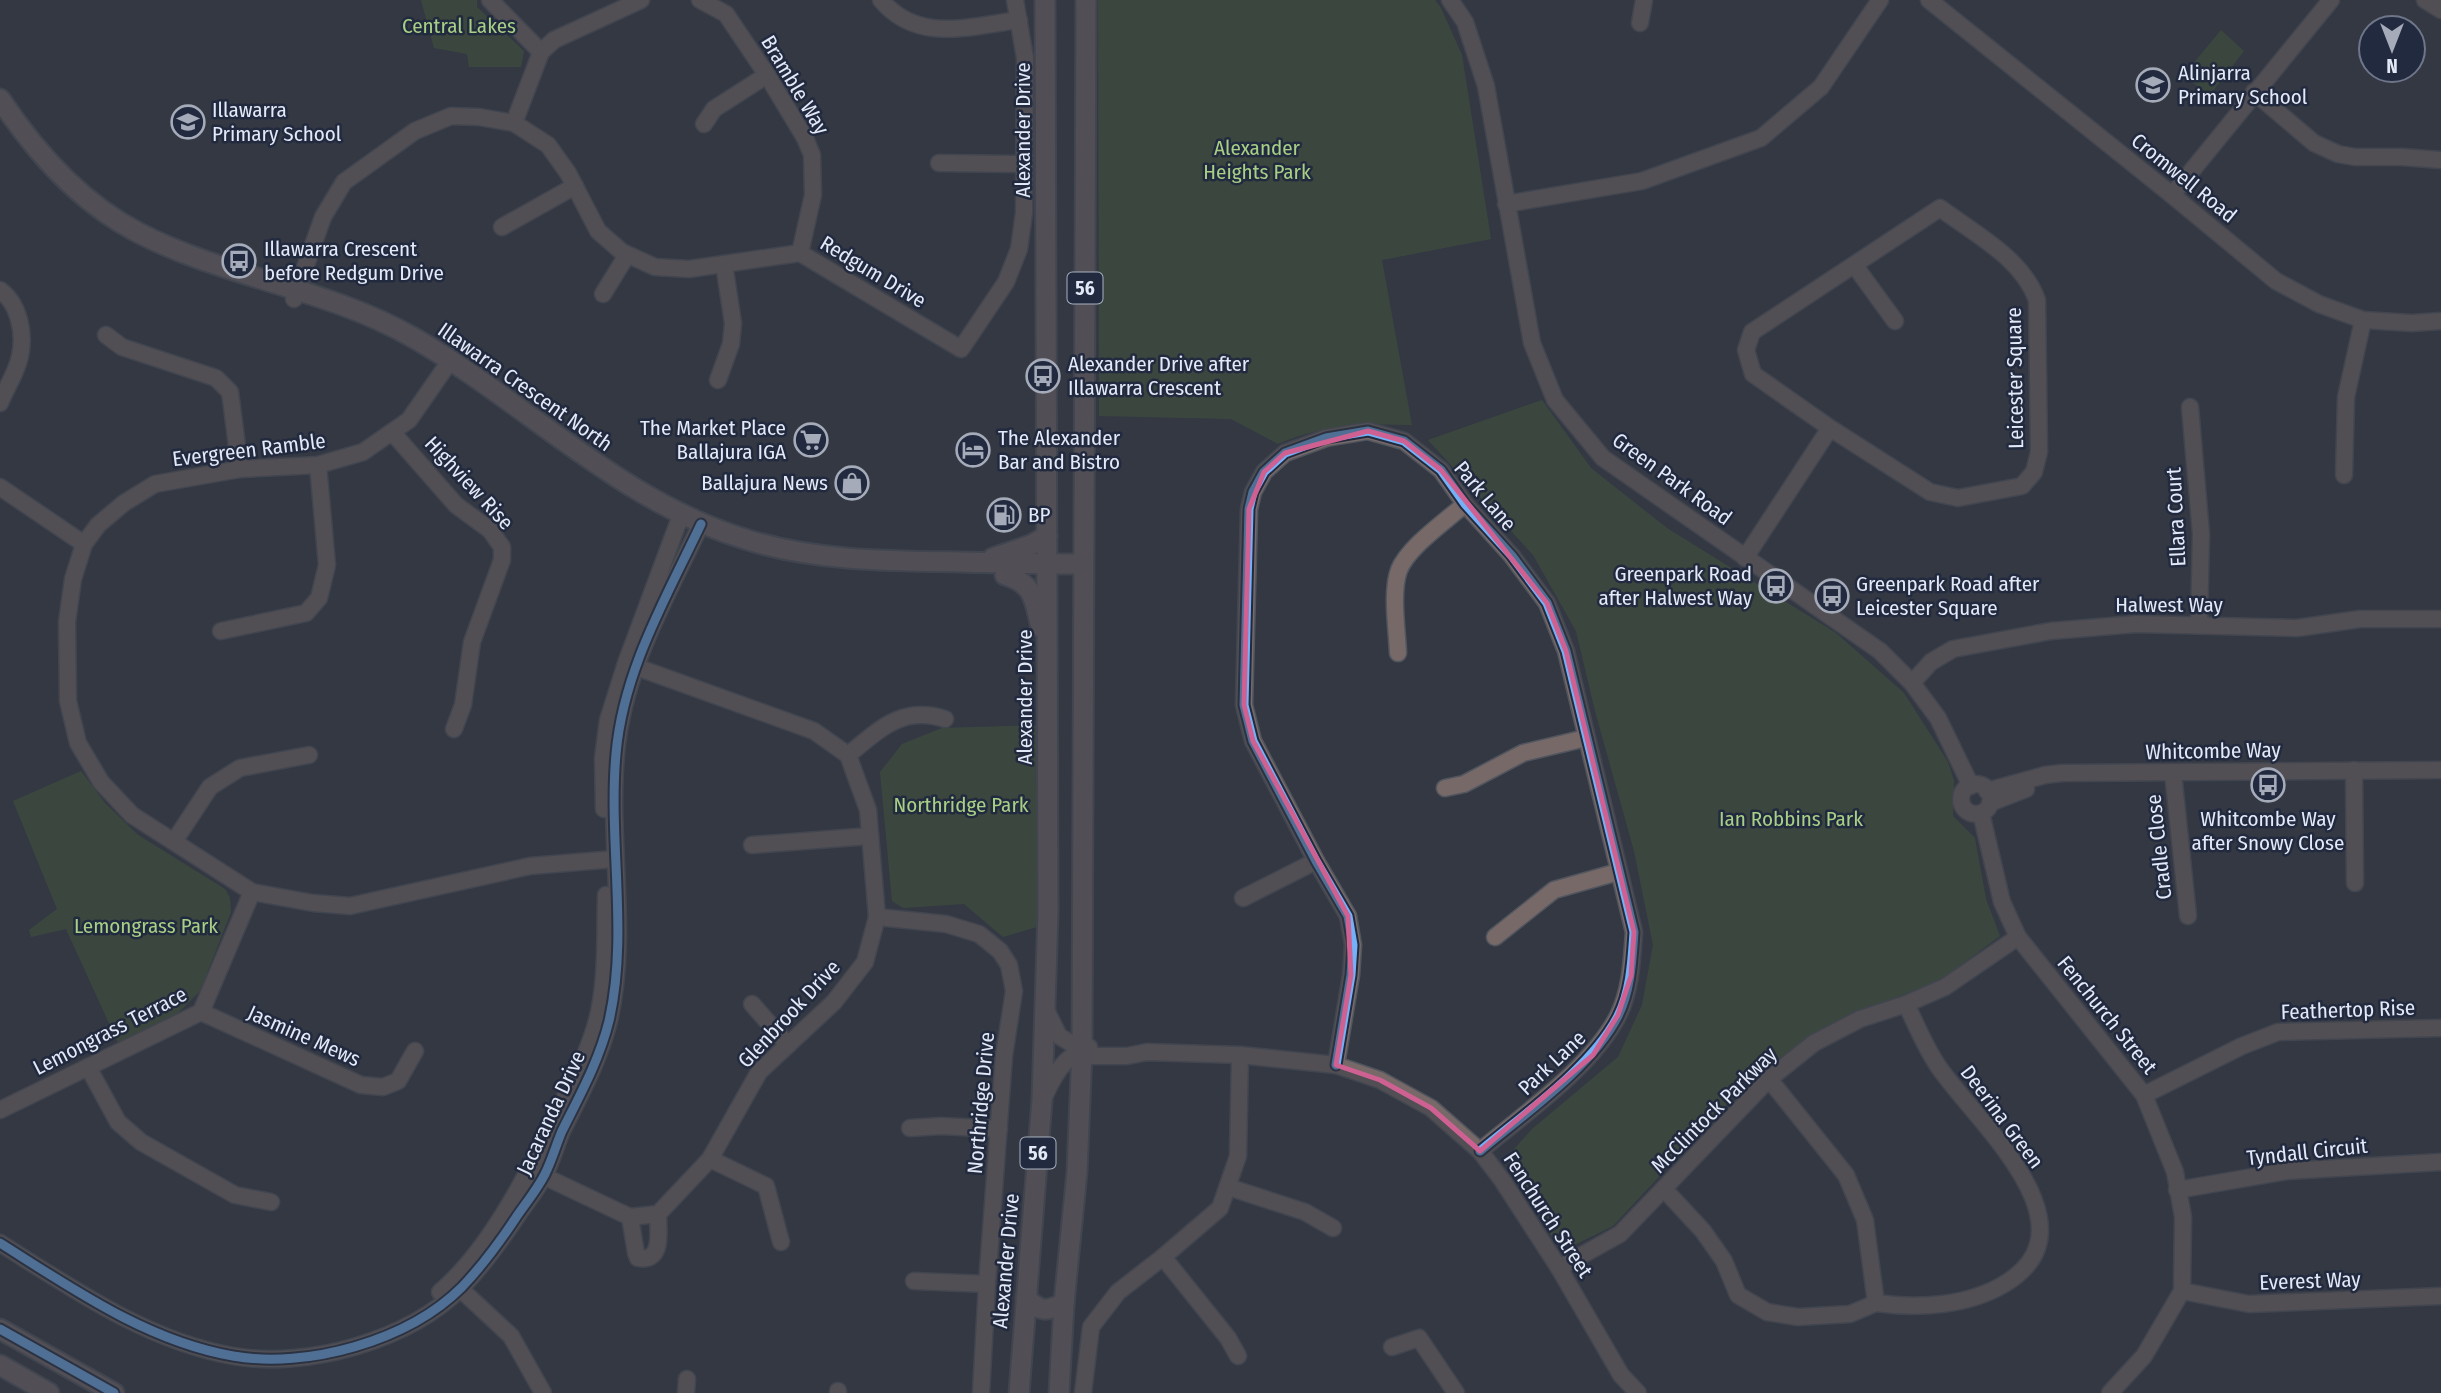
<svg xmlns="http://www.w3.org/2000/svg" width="2441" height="1393" font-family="'Fira Sans Condensed',sans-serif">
  <rect width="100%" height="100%" fill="#333843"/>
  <!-- green -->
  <g fill="#465a38">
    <polygon points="421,0 477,0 477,7 524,51 521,67 469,67 467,54 434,48"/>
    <path d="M1098,0h337l6,8 21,47 29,184 -109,21 30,165c-45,-2 -92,0 -134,19l-47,-25 -132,-3z"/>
    <polygon points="2221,30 2244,51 2210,95 2183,76"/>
    <polygon points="1542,400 1591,468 1667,528 1836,633 1904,693 1948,762 1954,781 1953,816 1975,838 1986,899 2000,936 1942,979 1833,1023 1753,1076 1613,1226 1568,1248 1553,1239 1506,1158 1532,1129 1618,1057 1642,1005 1653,945 1634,851 1595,711 1576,631 1533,555 1428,440"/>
    <polygon points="1038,725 1040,926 1003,937 964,904 903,908 892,901 880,772 902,744 942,728"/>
    <polygon points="81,771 105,803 138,835 225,889 230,898 231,912 200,991 177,1014 118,1043 66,929 31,937 29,930 57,909 13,801"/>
  </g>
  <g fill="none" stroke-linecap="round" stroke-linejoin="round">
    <defs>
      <g id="minor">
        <polyline points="490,0 541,52"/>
        <polyline points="700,0 726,14 767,75 805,138 812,155 813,195 800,253"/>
        <path d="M881,0c37,44 89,26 138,20"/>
        <polyline points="1450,0 1465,22 1486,86 1532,343 1555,400 1603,458 1880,651 1912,683 1938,718 1971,786"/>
        <polyline points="1929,0 2172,195 2276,281 2319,304 2363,320 2412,323 2441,321"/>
        <polyline points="2425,0 2441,10"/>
        <polyline points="1640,23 1644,0"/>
        <polyline points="2254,92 2314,143 2338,154 2355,157 2402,157 2441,160"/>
        <polyline points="514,123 541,52 554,40 641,0"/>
        <polyline points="704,124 714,109 767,75"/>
        <polyline points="939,163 1023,164"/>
        <polyline points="2172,195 2331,0"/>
        <polyline points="1506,204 1642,181 1761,138 1821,87 1880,0"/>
        <polyline points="502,227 575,186"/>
        <polyline points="1855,266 1895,321"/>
        <path d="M0,290c19,14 25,43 20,66 -3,16 -14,32 -20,47"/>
        <polyline points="603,294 627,255"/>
        <polyline points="294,299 323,217 344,182 415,131 451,116 479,117 514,123 548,145 568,173 598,231 622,252 655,267 689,269 800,253 961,349 1006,282 1019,249 1024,213 1025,58 1015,0"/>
        <polyline points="106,335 122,347 216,378 230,392 240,469"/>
        <polyline points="450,361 409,420 363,452 318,465 240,469 155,484 124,503 98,525 84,544 73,579 67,622 68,701 78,743 101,782 132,815 252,892 313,903 350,906 530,866 615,859"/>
        <polyline points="718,380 731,344 733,323 724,264"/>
        <polyline points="2190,407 2201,534 2199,624"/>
        <polyline points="392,432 456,505 490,530 502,547 502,560 472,642 463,705 454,729"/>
        <polyline points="2344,475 2346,397 2363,320"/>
        <polyline points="0,487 84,544"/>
        <path d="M1745,558l85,-130 100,64 28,6 64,-12 12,-14 5,-20 -2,-152c-15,-42 -62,-66 -97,-92l-188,124 -6,18 7,24 77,54"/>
        <polyline points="221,631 306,613 319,598 327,565 318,465"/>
        <path d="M1398,653c-1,-24 -7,-61 1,-83 9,-23 47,-49 66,-66"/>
        <polyline points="1912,683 1931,662 1953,649 2051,631 2136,624 2297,628 2360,619 2441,619"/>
        <path d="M848,755c31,-25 54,-50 97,-36"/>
        <polyline points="2354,770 2355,883"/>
        <polyline points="2173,773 2188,916"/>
        <circle cx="1976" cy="799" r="15"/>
        <polyline points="1445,788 1464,784 1523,753 1586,738"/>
        <polyline points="1987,791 2045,775 2062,773 2441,770"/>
        <polyline points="1990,803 2026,789"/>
        <polyline points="604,809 603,758 608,720 626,663 681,515"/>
        <polyline points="1981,813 2002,902 2018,937 2144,1095 2175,1172 2183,1217 2182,1291 2144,1356 2110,1393"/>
        <polyline points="175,840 210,787 240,768 309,755"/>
        <polyline points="752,845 870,836"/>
        <polyline points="1243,898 1316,861"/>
        <polyline points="877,917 946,924 979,934 1000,951 1009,965 1014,991 1004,1056 987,1284 981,1393"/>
        <polyline points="1495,937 1554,890 1618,872"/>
        <polyline points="752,1004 788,1045"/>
        <polyline points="1045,1008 1059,1036 1092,1056 1127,1056 1147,1052 1240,1055 1336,1065 1380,1080 1431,1108 1480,1151 1502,1180 1559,1268 1621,1375 1638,1393"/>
        <polyline points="201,1012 361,1085 383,1087 398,1081 415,1051"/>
        <path d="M1336,1065l15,-90 2,-30 -5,-29 -32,-55 -63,-120 -9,-36 5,-196 4,-17 11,-20 21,-19 41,-15 42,-7 36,10 37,29 24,34 47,52 35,47 19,48 68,281c-2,28 -3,58 -16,84 -26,51 -94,98 -138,135"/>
        <polyline points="88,1067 118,1122 141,1142 235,1195 271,1202"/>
        <polyline points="1769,1079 1846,1175 1865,1220 1876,1303"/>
        <polyline points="2144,1095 2242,1046 2278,1032 2441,1028"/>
        <path d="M1043,1099c10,-22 21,-44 46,-52"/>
        <polyline points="0,1110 201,1012 252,892"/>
        <polyline points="910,1128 941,1126 999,1129"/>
        <polyline points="710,1159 766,1186 781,1242"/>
        <polyline points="537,1173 630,1217 658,1214 710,1159 759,1072 834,1002 865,962 877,917 868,810 848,755 814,731 628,664"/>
        <polyline points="1228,1187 1305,1212 1333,1228"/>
        <polyline points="1664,1189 1703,1231 1724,1261 1738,1295 1767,1312 1798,1317 1850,1314 1876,1303"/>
        <polyline points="2177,1190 2287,1171 2441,1162"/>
        <path d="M630,1217l6,36 2,5c26,5 20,-28 20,-44"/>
        <path d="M0,1243c73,46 147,98 233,113 74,13 175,-15 229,-69 20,-21 37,-44 53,-68 10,-15 22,-29 30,-45 7,-14 11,-29 17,-43 18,-36 37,-70 47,-110 20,-87 -1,-179 7,-267 7,-83 50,-156 85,-230"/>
        <polyline points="1163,1257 1228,1338 1238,1356"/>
        <polyline points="1559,1268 1620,1234 1769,1079 1814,1043 1860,1019 1906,1004 1945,987 2018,937"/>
        <polyline points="914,1281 987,1284"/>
        <polyline points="454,1283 511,1336 543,1393"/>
        <polyline points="2182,1291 2249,1304 2441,1296"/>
        <path d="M440,1292c52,-44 92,-126 121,-187 15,-29 31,-61 38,-93 8,-39 6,-78 7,-117"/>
        <path d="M1876,1303c43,6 93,3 130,-20 93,-58 -31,-162 -68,-217 -13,-19 -22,-42 -32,-62"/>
        <polyline points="1392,1347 1419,1338 1456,1393"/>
        <polyline points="686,1393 687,1379"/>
        <polyline points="838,1393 838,1391"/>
        <polyline points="1083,1393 1091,1327 1118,1292 1163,1257 1220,1208 1238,1156 1240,1055"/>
      </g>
      <g id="major">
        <path d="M0,99c36,54 80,104 139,134 87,45 188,55 275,105 113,65 206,164 334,202 68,21 141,21 212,22 41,1 82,2 123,2"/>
        <polyline points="993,558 1031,545 1047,536"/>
        <path d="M1005,575c30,9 29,25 36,52"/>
        <path d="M1026,1298c14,14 21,14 38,5"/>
        <polyline points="0,1329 114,1393"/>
        <polyline points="0,1365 49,1393"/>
        <polyline points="1019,1393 1042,1100 1048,912 1045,0"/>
        <polyline points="1059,1393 1064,1303 1077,1172 1082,1050 1086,0"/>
      </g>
    </defs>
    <!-- minor casing -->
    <use href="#minor" stroke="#51555e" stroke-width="19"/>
    <!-- major casing -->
    <use href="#major" stroke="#51555e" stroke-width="23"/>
    <!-- minor -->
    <use href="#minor" stroke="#766968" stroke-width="16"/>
    <!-- major -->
    <use href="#major" stroke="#766a6c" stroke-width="19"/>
    <defs>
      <g id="cycleway">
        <path d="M1336,1065l15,-90 2,-30 -5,-29 -32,-55 -63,-120 -9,-36 5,-196 4,-17 11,-20 21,-19 41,-15 42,-7 36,10 37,29 24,34 47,52 35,47 19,48 68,281c-2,28 -3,58 -16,84 -26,51 -94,98 -138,135"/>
        <path d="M0,1243c73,46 147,98 233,113 74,13 175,-15 229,-69 20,-21 37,-44 53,-68 10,-15 22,-29 30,-45 7,-14 11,-29 17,-43 18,-36 37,-70 47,-110 20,-87 -1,-179 7,-267 7,-83 50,-156 85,-230"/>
        <polyline points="0,1329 114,1393"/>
      </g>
    </defs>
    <!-- cycleway casing -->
    <use href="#cycleway" stroke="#222a3f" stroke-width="13"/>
    <!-- cycleway -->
    <use href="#cycleway" stroke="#73b2f8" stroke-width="9"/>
  </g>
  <!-- marked area -->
  <path d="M0 0H2441V1393H0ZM1368,431l36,10 37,29 106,133 19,48 68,281 -3,44 -13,39 -25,40 -113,96 -49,-43 -51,-28 -44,-15 15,-90 -3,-59 -95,-175 -9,-36 5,-196 15,-37 21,-19z" fill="#333843" fill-opacity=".55" fill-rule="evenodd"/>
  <path fill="none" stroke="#ce6192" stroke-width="5" stroke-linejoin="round" d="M1368,431l36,10 37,29 106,133 19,48 68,281 -3,44 -13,39 -25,40 -113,96 -49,-43 -51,-28 -44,-15 15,-90 -3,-59 -95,-175 -9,-36 5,-196 15,-37 21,-19z"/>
  <!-- icons -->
  <defs>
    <symbol id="school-ring" viewBox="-11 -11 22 22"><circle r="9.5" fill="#222a3f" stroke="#a5abb8" stroke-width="1.5"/><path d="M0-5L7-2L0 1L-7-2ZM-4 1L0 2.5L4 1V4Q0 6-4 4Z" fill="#a5abb8"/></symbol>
    <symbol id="bus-ring" viewBox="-11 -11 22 22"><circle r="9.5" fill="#222a3f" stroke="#a5abb8" stroke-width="1.5"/><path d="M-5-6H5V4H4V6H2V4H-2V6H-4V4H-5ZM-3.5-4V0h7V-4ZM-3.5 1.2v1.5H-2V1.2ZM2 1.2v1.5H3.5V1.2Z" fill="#a5abb8"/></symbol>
    <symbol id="supermarket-ring" viewBox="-11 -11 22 22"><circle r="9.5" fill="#222a3f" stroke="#a5abb8" stroke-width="1.5"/><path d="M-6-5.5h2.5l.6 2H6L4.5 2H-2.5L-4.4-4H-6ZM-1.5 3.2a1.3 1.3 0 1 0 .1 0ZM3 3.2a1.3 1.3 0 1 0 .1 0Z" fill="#a5abb8"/></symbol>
    <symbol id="hotel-ring" viewBox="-11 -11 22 22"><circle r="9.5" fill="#222a3f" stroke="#a5abb8" stroke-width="1.5"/><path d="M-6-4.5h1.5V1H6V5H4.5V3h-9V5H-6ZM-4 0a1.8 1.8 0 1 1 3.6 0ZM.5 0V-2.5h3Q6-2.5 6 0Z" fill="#a5abb8"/></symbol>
    <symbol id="shop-ring" viewBox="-11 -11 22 22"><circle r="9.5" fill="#222a3f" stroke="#a5abb8" stroke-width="1.5"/><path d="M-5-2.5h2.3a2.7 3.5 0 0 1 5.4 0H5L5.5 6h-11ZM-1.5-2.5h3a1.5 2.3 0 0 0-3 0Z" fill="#a5abb8"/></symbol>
    <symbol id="fuel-ring" viewBox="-11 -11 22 22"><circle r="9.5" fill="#222a3f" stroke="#a5abb8" stroke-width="1.5"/><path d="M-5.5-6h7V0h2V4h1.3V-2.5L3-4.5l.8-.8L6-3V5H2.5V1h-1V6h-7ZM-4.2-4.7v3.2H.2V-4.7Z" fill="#a5abb8"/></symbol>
  </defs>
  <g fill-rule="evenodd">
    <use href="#school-ring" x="2134" y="66" width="38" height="38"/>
    <use href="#school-ring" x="169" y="103" width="38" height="38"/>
    <use href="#bus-ring" x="220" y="242" width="38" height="38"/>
    <use href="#bus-ring" x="1024" y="357" width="38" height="38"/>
    <use href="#supermarket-ring" x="792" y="421" width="38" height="38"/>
    <use href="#hotel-ring" x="954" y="431" width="38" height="38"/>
    <use href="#shop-ring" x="833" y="464" width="38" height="38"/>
    <use href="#fuel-ring" x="985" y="496" width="38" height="38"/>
    <use href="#bus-ring" x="1757" y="567" width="38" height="38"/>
    <use href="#bus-ring" x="1813" y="577" width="38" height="38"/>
    <use href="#bus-ring" x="2249" y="766" width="38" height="38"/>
  </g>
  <g text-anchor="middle" stroke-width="5" stroke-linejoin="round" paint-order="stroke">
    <!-- shield labels -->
    <g fill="#222a3f" stroke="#a9b0c0" stroke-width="2">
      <rect x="1067.5" y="272.5" width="35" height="31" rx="5"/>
      <rect x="1020.5" y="1137.5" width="35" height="31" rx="5"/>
    </g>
    <g font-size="19" font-weight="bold" fill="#e3e9f7">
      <text x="1085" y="295">56</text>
      <text x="1038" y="1160">56</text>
    </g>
    <!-- park labels -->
    <g font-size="21" fill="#a8d084" stroke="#222a3f">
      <text x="459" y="33">Central Lakes</text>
      <text x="1257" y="155">Alexander<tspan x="1257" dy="24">Heights Park</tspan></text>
      <text x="961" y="812">Northridge Park</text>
      <text x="1791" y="826">Ian Robbins Park</text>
      <text x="146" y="933">Lemongrass Park</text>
    </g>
    <!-- poi labels -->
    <g font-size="21" fill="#e3e9f7" stroke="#222a3f" text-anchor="start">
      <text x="2178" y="80">Alinjarra<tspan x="2178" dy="24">Primary School</tspan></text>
      <text x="212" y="117">Illawarra<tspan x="212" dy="24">Primary School</tspan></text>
      <text x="264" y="256">Illawarra Crescent<tspan x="264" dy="24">before Redgum Drive</tspan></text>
      <text x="1068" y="371">Alexander Drive after<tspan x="1068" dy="24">Illawarra Crescent</tspan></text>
      <text x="786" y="435" text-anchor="end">The Market Place<tspan x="786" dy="24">Ballajura IGA</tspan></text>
      <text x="998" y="445">The Alexander<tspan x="998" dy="24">Bar and Bistro</tspan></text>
      <text x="828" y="490" text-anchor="end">Ballajura News</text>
      <text x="1028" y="522">BP</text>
      <text x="1752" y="581" text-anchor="end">Greenpark Road<tspan x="1752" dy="24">after Halwest Way</tspan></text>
      <text x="1856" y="591">Greenpark Road after<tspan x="1856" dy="24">Leicester Square</tspan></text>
      <text x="2268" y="826" text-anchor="middle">Whitcombe Way<tspan x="2268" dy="24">after Snowy Close</tspan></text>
    </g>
    <!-- street labels -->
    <g font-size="21" fill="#e3e9f7" stroke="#222a3f">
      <text transform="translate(795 85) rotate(59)" y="7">Bramble Way</text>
      <text transform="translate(1023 130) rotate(-90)" y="7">Alexander Drive</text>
      <text transform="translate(2184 178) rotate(39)" y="7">Cromwell Road</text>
      <text transform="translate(873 272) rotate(31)" y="7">Redgum Drive</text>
      <text transform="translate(2015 378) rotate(-91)" y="7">Leicester Square</text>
      <text transform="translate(525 387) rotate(35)" y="7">Illawarra Crescent North</text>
      <text transform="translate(249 450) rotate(-7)" y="7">Evergreen Ramble</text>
      <text transform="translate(1672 479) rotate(36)" y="7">Green Park Road</text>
      <text transform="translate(469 483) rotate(47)" y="7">Highview Rise</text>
      <text transform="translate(1485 496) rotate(50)" y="7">Park Lane</text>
      <text transform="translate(2176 517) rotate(-93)" y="7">Ellara Court</text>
      <text x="2169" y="612">Halwest Way</text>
      <text transform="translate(1025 697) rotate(-90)" y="7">Alexander Drive</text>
      <text transform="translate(2213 751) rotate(-1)" y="7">Whitcombe Way</text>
      <text transform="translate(2159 847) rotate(-96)" y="7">Cradle Close</text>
      <text transform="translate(2348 1010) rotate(-2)" y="7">Feathertop Rise</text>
      <text transform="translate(789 1014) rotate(-47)" y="7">Glenbrook Drive</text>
      <text transform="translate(2107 1015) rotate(51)" y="7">Fenchurch Street</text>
      <text transform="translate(110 1031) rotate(-27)" y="7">Lemongrass Terrace</text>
      <text transform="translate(304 1036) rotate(24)" y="7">Jasmine Mews</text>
      <text transform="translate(1552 1063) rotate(-43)" y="7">Park Lane</text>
      <text transform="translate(981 1103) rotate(-85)" y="7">Northridge Drive</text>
      <text transform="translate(1714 1110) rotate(-45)" y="7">McClintock Parkway</text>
      <text transform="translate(551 1113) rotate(-65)" y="7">Jacaranda Drive</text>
      <text transform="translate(2002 1117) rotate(53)" y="7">Deerina Green</text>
      <text transform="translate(2307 1152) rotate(-6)" y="7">Tyndall Circuit</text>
      <text transform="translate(1548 1215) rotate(57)" y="7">Fenchurch Street</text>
      <text transform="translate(1006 1261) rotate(-85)" y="7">Alexander Drive</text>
      <text transform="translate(2310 1281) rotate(-2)" y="7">Everest Way</text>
    </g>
  </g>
  <!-- north arrow -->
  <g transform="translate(2392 49) rotate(180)"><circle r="33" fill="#222a3f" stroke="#6f7689" stroke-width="2"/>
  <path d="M0-5L12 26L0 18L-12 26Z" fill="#a5abb8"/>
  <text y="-10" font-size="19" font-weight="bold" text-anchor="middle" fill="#e3e9f7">N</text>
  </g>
</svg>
